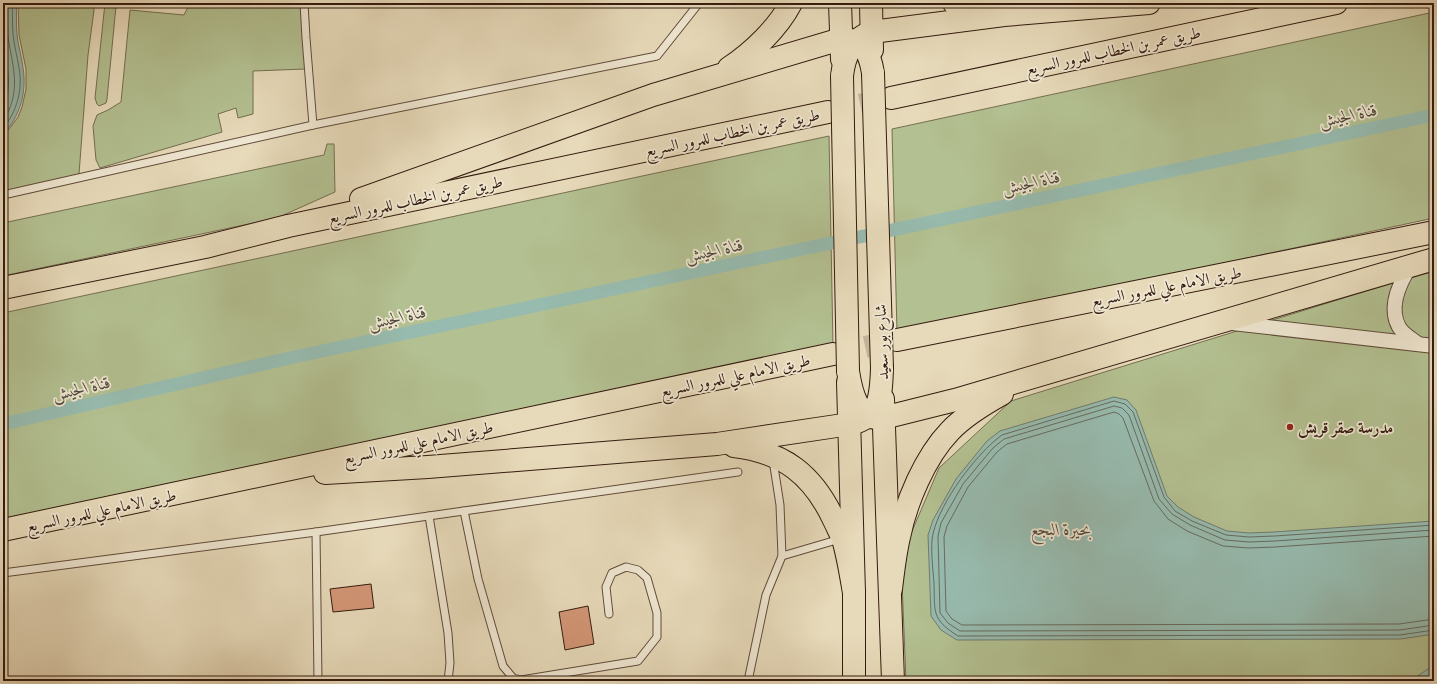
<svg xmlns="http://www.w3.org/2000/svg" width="1437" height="684" font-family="'Sorts Mill Goudy',Amiri,serif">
  <rect width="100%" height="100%" fill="#e7daba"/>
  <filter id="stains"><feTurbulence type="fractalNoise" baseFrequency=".005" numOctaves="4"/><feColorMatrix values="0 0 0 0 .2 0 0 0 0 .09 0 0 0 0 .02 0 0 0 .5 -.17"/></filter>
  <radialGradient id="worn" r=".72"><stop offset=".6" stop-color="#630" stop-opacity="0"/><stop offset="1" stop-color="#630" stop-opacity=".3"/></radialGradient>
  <!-- green -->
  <g fill="#b3c091" stroke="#746e50">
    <polygon points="18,3 93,3 94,10 88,55 79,174 3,197 3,137 18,117 22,107 26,89 26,69 19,35"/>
    <polygon points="105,3 115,3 116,6 107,99 106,103 99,106 97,104 95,98"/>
    <polygon points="190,3 301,3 305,69 253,71 253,114 238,118 236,108 218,114 222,132 100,168 96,160 93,126 97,115 108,110 121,102 130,10 184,15"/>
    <polygon points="1434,12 1434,218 897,333 892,129"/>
    <polygon points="829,136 833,345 3,522 3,313"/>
    <polygon points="327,144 334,144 335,192 277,218 3,276 3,223 324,155"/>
    <polygon points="1434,270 1434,681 906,681 901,557 939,468 1011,401"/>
  </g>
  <!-- water -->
  <g fill="#97bbaf" stroke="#6f7b6f">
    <path d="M3,3h13c1,10 0,21 1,31 1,12 5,23 6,34 4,24 -3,49 -20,66z"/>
    <polygon points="1114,397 1127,400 1136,410 1167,496 1178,507 1194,517 1227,531 1249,533 1274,532 1434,521 1434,634 1401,639 957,640 941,630 931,616 928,535 933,520 956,479 987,441 1000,431"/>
    <polygon points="1434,665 1434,681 1410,681"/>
  </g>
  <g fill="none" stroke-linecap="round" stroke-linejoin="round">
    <!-- shore -->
    <g stroke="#666b5f" stroke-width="1">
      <path d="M3,42c4,23 10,45 0,67"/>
      <path d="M3,121c19,-29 10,-53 5,-84 -1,-11 0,-23 -1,-34"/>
      <path d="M3,128c14,-16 20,-39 16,-60 -2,-12 -5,-23 -6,-34 -1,-10 0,-21 -1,-31"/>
      <path d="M1434,525l-159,11 -26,1 -23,-2 -34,-14 -17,-10 -11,-14 -31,-85 -8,-8 -11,-3 -112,34c-26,19 -62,67 -69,99 -3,11 0,36 1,49 1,29 -3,36 24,53l442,-1 34,-5"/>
      <polyline points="1434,530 1275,541 1249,542 1225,540 1190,525 1172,514 1159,499 1129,415 1122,408 1114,406 1004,439 993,448 963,484 941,523 938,536 940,613 948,623 960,631 1400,630 1434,625"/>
      <polyline points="1434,536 1275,547 1249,548 1223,546 1187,531 1168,519 1154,501 1123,418 1119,414 1114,412 1007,444 997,452 968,487 947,526 944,537 946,611 952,619 962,625 1399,624 1434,619"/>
    </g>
    <!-- canal -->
    <polyline stroke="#97bbaf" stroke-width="13" points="3,424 294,357 1434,115"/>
  </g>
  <!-- building -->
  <g fill="#d39676" stroke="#341b0f">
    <polygon points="371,584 374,608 333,612 330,589"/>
    <polygon points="588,606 594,644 565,650 559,612"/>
  </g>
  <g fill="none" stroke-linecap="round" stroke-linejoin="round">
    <!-- motorway-tunnel -->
    <g stroke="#c3b498" stroke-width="22" stroke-dasharray="22 11" stroke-linecap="butt">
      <polyline points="828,112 891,98"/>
      <polyline points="833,354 897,340"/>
    </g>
    <defs>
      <g id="service">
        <polyline points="304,3 306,38 313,125"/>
        <polyline points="3,195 313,125 657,56 699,3"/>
        <polyline points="464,511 478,579 503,666 513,678 521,680 638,661 657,637 657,613 647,578 638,570 626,567 612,573 606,587 609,614"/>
        <polyline points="429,516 448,633 450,663 448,681"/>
        <polyline points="316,532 318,681"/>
        <polyline points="782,556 840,539"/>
        <polyline points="3,573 316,532 738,472"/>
        <polyline points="748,681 766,595 782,556 780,505 773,460"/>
      </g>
      <g id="minor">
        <path d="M1411,265c-11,17 -23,42 -12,62 4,7 13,12 19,17"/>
        <polyline points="1232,323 1434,346"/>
      </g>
      <g id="primary">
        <polyline points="840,3 842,59"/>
        <polyline points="871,3 872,50"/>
        <polyline points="848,382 854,593 854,681"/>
        <polyline points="883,399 893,681"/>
      </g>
      <g id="motorway">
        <polyline points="954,3 978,11 987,12"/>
        <path d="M729,68c24,-16 49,-40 62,-65"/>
        <path d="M842,76c2,-19 10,-38 30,-44l132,-17 145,-12"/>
        <polyline points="891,98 1336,3"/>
        <path d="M361,199l292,-104 188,-56c23,0 29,15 32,34"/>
        <polyline points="3,288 205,247 288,226 828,112"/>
        <polyline points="897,340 1434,232"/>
        <path d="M848,371c3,20 9,50 35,47l72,-18 479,-141"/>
        <path d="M734,446c50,6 79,29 100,74 3,6 6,13 9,19 5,17 8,36 11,54"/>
        <path d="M325,473l103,-6 289,-23 133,-20c31,-7 31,-29 32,-56"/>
        <polyline points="3,530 833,354"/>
        <path d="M891,589c2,-17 4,-35 8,-52 7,-35 26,-80 51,-106 14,-15 34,-27 52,-37"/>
      </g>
    </defs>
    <!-- service casing -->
    <use href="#service" stroke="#614b3a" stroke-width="9"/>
    <!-- minor casing -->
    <use href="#minor" stroke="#614b3a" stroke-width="16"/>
    <!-- primary casing -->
    <use href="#primary" stroke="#341b0f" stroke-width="24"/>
    <!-- motorway casing -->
    <use href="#motorway" stroke="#341b0f" stroke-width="24"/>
    <!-- service -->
    <use href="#service" stroke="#efe7d2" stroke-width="7"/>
    <!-- minor -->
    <use href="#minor" stroke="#efe7d2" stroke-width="14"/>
    <!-- primary -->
    <use href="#primary" stroke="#e7daba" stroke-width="22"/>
    <!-- motorway -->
    <use href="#motorway" stroke="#e7daba" stroke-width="22"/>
    <defs>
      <g id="primary-bridge">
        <polyline points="873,73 882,368"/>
        <polyline points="842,76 848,371"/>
      </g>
    </defs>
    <!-- primary-bridge casing -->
    <use href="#primary-bridge" stroke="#341b0f" stroke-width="24" stroke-linecap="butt"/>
    <!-- primary-bridge -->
    <use href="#primary-bridge" stroke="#e7daba" stroke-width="22"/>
  </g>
  <!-- markers -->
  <circle fill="#8f2418" stroke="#efe7d2" stroke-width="1.5" cx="1290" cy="427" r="4"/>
  <g text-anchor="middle" stroke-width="3.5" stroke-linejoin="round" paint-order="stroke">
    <!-- street labels -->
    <g font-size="16" fill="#341b0f" stroke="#efe7d2">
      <text transform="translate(1113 50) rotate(-12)" y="6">طريق عمر بن الخطاب للمرور السريع</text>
      <text transform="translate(732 132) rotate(-12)" y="6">طريق عمر بن الخطاب للمرور السريع</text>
      <text transform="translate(415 199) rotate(-12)" y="6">طريق عمر بن الخطاب للمرور السريع</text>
      <text transform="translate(1166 286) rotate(-11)" y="6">طريق الامام علي للمرور السريع</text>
      <text transform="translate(881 342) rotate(-92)" y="6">شارع بور سعيد</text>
      <text transform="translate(735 375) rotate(-12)" y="6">طريق الامام علي للمرور السريع</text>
      <text transform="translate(418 442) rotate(-12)" y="6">طريق الامام علي للمرور السريع</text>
      <text transform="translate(101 510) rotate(-12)" y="6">طريق الامام علي للمرور السريع</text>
    </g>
    <!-- poi labels -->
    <g font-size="16" font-weight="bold" fill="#341b0f" stroke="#efe7d2" text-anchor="start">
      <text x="1298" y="433">مدرسة صقر قريش</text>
    </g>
    <!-- water labels -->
    <g font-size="17" font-style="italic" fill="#524b3f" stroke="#efe7d2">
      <text transform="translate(1348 115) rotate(-12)" y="6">قناة الجيش</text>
      <text transform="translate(1031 182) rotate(-12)" y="6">قناة الجيش</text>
      <text transform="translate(714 250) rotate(-12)" y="6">قناة الجيش</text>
      <text transform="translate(397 317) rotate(-12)" y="6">قناة الجيش</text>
      <text transform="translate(81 388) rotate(-13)" y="6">قناة الجيش</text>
      <text x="1061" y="535">بحيرة البجع</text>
    </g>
  </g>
  <!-- margin -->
  <rect width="1437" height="684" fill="none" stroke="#e7daba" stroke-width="16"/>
  <rect x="4" y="4" width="1429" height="676" fill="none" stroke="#341b0f" stroke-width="2"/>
  <rect x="8" y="8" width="1421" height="668" fill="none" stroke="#341b0f"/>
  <rect width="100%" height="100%" filter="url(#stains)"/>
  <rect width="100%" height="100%" fill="url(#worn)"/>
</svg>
